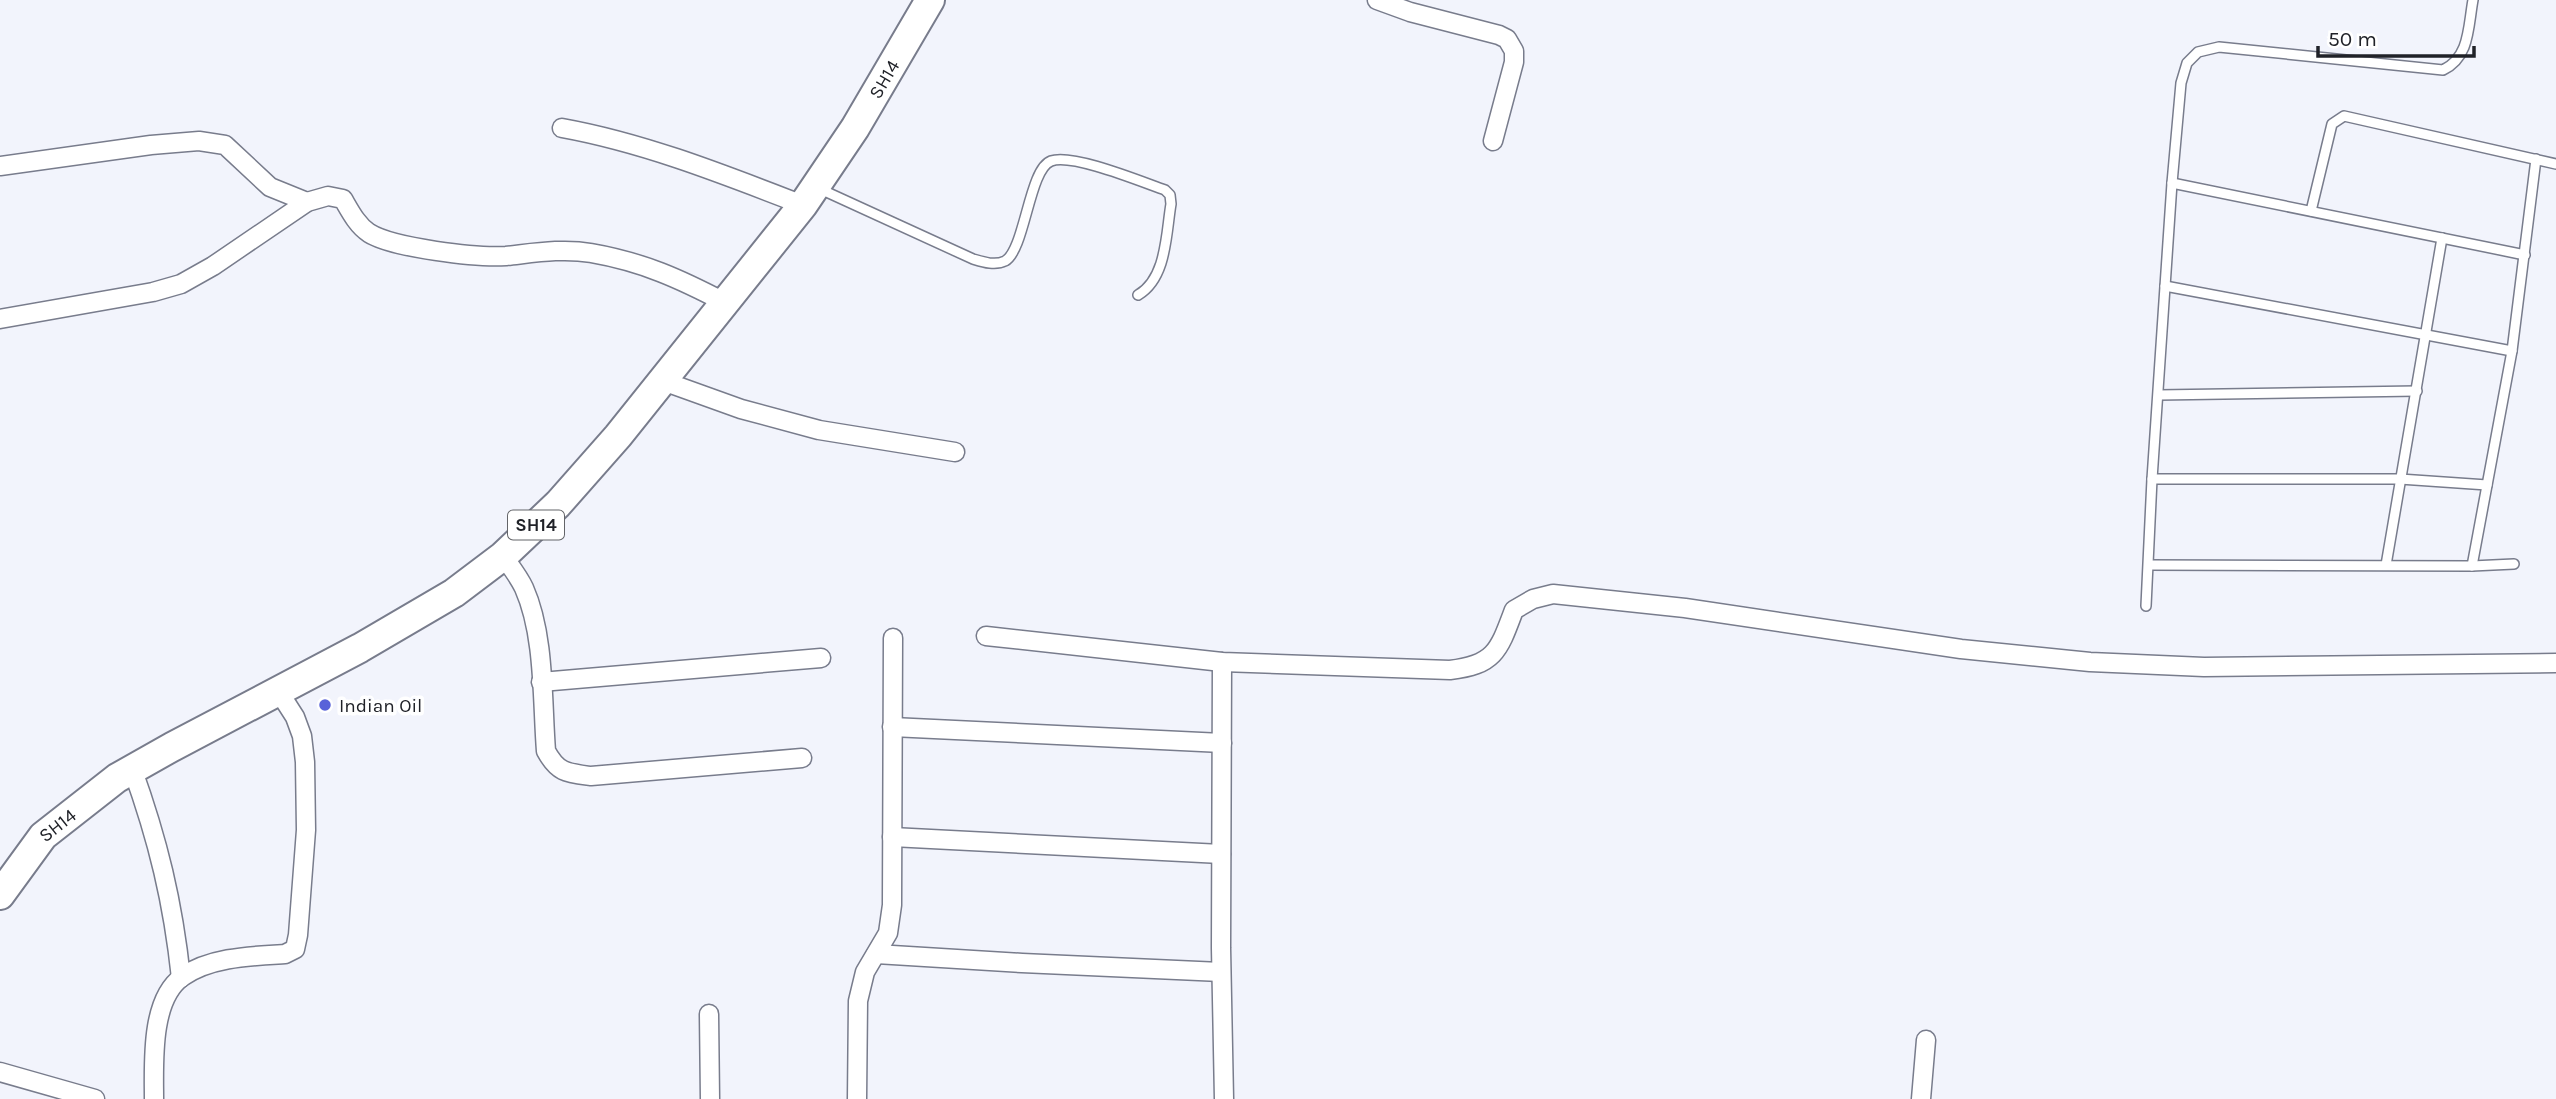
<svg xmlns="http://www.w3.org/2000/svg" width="2556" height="1099" font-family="Karla,sans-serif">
  <rect width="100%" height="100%" fill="#f2f4fc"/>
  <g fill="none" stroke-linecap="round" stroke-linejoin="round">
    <defs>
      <g id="service">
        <polyline points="2172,183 2525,255"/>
        <path d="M820,189l153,70c10,3 22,7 32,2 20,-11 24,-92 46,-100 21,-8 91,21 114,29l5,5 1,9c-5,29 -4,74 -33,91"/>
        <polyline points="2311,211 2332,124 2344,116 2556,164"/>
        <polyline points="2165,286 2512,351"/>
        <polyline points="2159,395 2417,391"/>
        <polyline points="2152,479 2400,479 2487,485"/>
        <polyline points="2149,565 2472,566 2514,564"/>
        <polyline points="2386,565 2442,238"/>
        <polyline points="2472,566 2512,351 2536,159"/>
        <path d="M2146,606l6,-127 20,-296 9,-100 6,-20 11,-11 21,-5 224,23c27,-13 25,-43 30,-70"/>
      </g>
      <g id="minor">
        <polyline points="1377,0 1410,12 1499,35 1507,39 1514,51 1514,62 1493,141"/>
        <path d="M562,128c83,15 163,47 241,77"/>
        <polyline points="0,166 151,145 199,141 225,145 270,187 307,202"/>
        <path d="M0,319l153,-27 28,-8 32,-18 94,-64 21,-6 15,3c7,12 14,26 26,34 24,15 108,25 137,23 28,-3 57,-8 85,-3 52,9 89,26 135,50"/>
        <polyline points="663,381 741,409 819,430 955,452"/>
        <path d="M503,556c8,11 16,21 21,32 21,47 18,112 22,163 12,22 21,22 45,25l211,-18"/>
        <path d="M986,636l236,26 228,8c45,-5 49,-20 64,-60l19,-11 20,-5 132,14 276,41 129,13 114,5 352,-4"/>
        <polyline points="1222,662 1221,948 1224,1099"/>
        <polyline points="541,682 821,658"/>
        <polyline points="892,727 1222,743"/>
        <path d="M132,768c26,72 41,134 49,210"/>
        <polyline points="892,837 1221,854"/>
        <polyline points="876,954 1022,963 1221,972"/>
        <polyline points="709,1014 710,1099"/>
        <polyline points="0,1072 95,1099"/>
        <path d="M154,1099c0,-35 -4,-99 28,-122 28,-20 70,-21 103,-23l10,-5 3,-14 8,-105 -1,-68 -3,-26 -7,-19 -16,-25"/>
        <polyline points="857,1099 858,1001 865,972 888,933 892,905 893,638"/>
        <polyline points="1921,1099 1926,1040"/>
      </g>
      <g id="primary">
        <path id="s1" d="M0,895l43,-59 74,-58 55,-31 188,-99 94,-55 49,-37 55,-52 60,-68 185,-231 52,-77 75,-128"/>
      </g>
    </defs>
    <!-- service casing -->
    <use href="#service" stroke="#787c8c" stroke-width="12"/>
    <!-- minor casing -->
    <use href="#minor" stroke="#787c8c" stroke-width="21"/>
    <!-- primary casing -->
    <use href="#primary" stroke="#787c8c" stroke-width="32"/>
    <!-- service -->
    <use href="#service" stroke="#fff" stroke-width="9"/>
    <!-- minor -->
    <use href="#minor" stroke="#fff" stroke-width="18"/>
    <!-- primary -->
    <use href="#primary" stroke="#fff" stroke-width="28"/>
  </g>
  <!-- markers -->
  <circle fill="#5862d9" stroke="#fff" stroke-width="2.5" cx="325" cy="705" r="7"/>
  <g text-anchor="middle" stroke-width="7" stroke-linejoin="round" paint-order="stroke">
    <!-- shield labels -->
    <rect fill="#fff" stroke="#636468" stroke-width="2" x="508" y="510.5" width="56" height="29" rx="5"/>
    <g font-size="18" font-weight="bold" fill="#202228">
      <text x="536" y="531">SH14</text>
    </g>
    <!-- street labels -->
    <g font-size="19" fill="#202228" stroke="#fff">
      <text dy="7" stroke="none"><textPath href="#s1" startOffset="1225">SH14</textPath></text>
      <text dy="7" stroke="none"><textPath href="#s1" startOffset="91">SH14</textPath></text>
    </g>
    <!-- poi labels -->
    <g font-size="19" fill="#202228" stroke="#fff" text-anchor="start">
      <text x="339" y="712">Indian Oil</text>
    </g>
  </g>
  <!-- scale -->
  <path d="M2318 46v10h156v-10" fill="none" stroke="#202228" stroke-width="3.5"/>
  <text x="2328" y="46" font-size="21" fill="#202228" stroke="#ffffff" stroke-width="5" paint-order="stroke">50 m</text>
</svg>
